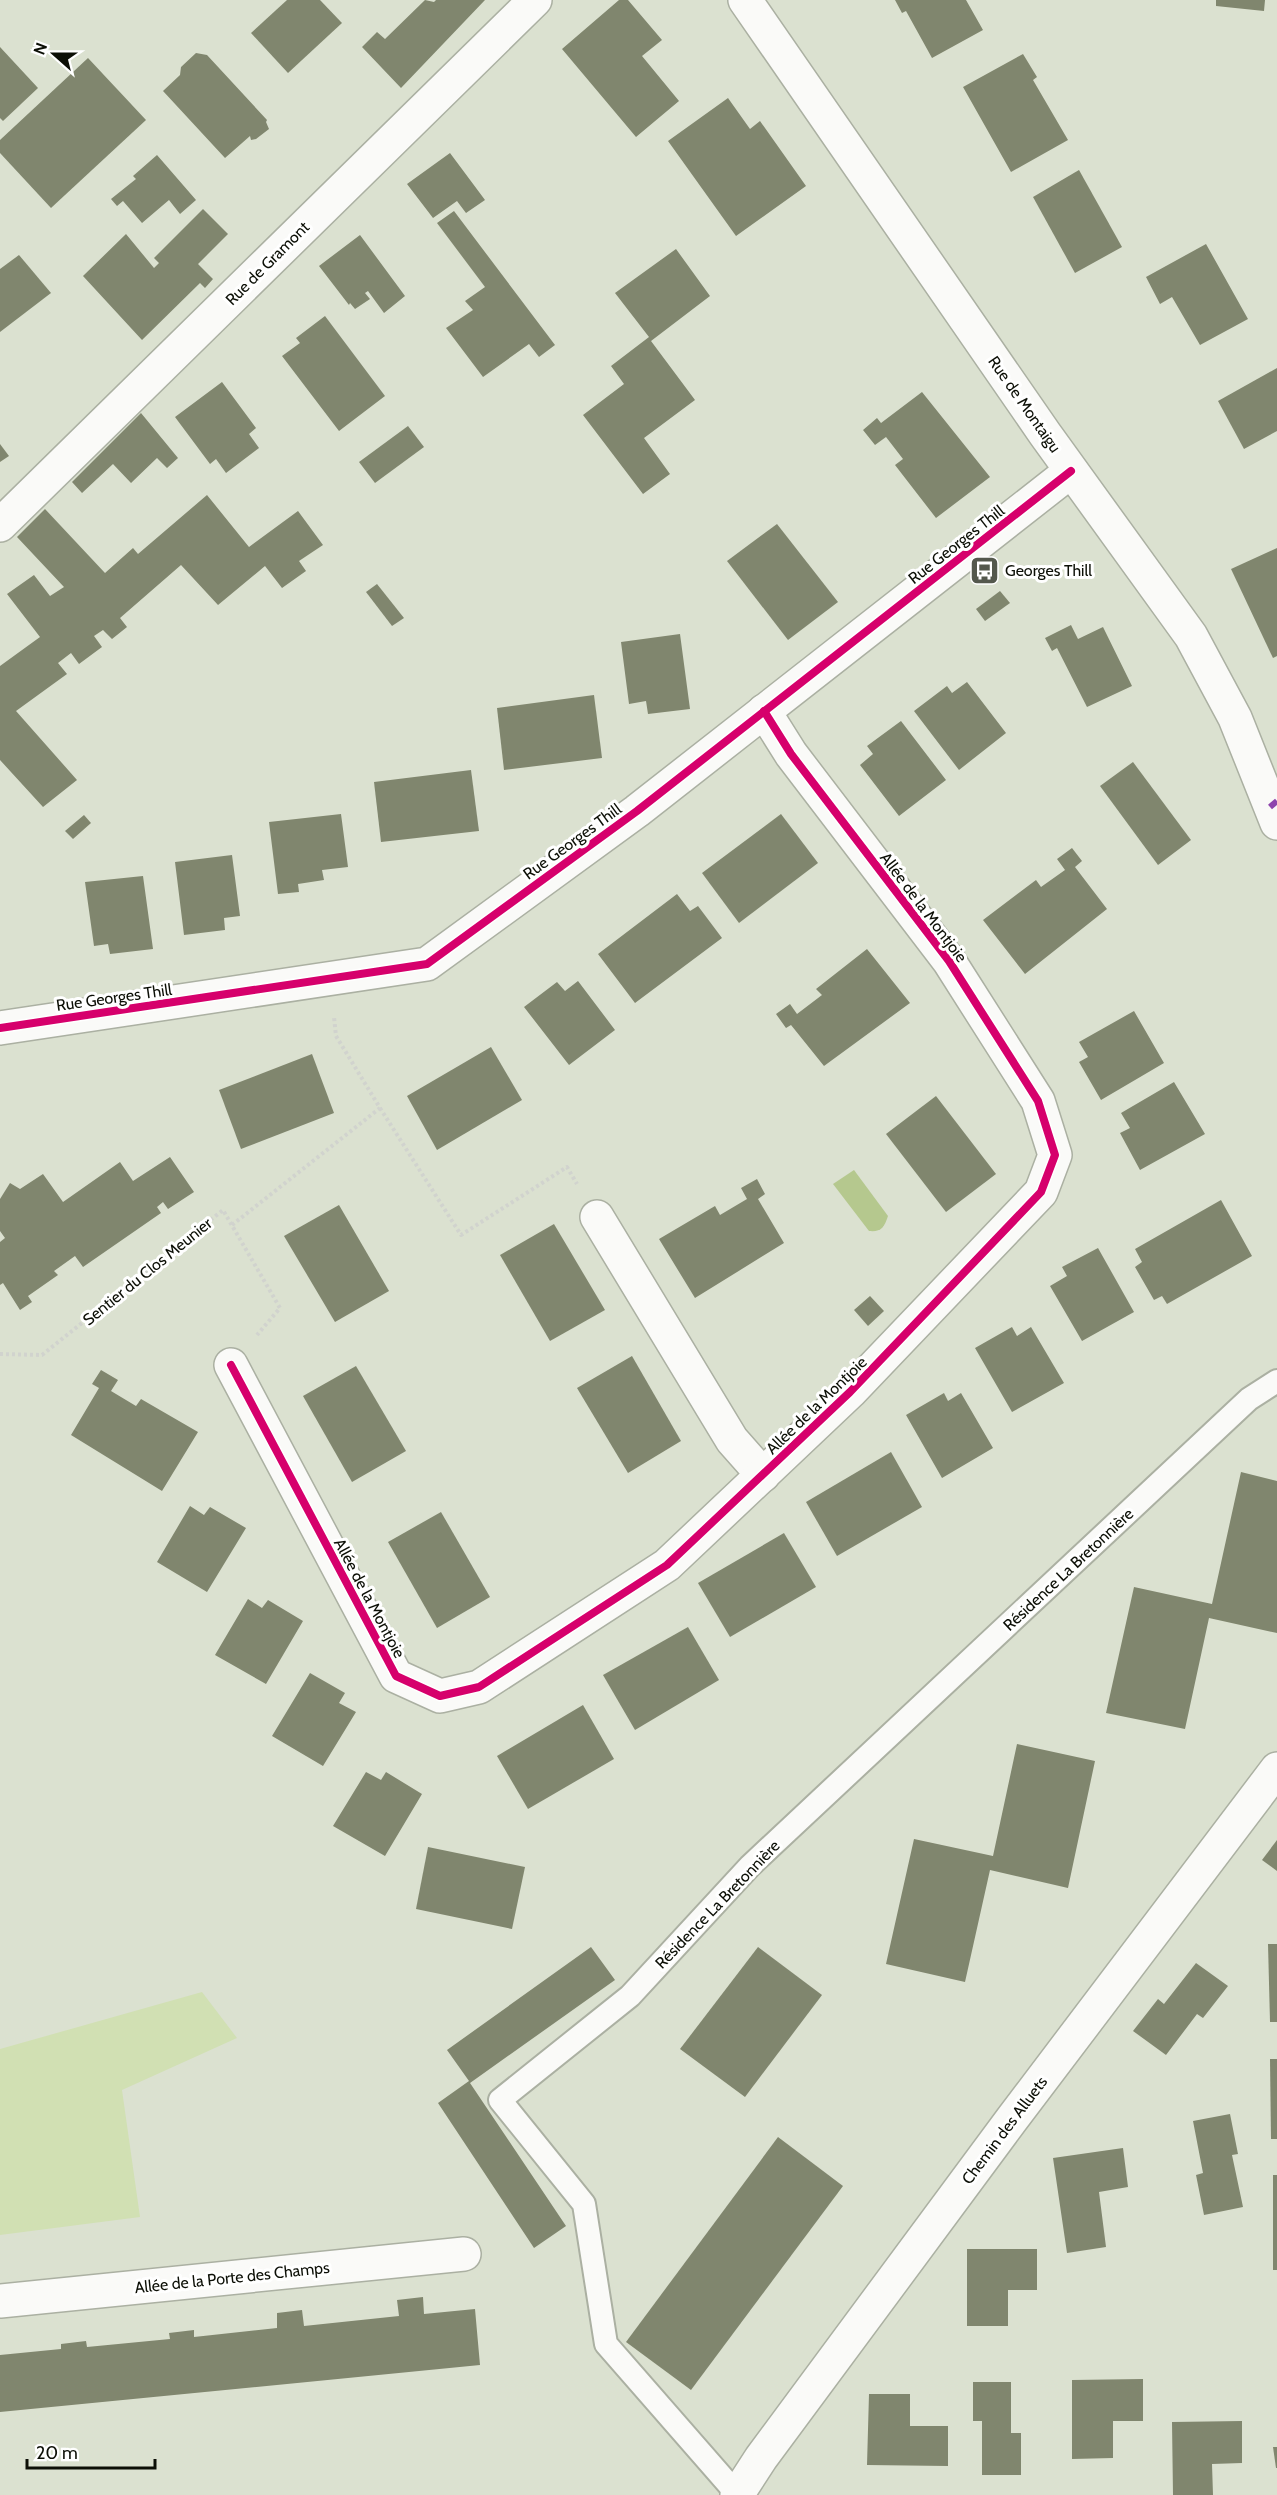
<svg xmlns="http://www.w3.org/2000/svg" width="1277" height="2495" font-family="Cabin,sans-serif">
  <rect width="100%" height="100%" fill="#dbe1d0"/>
  <!-- green -->
  <polygon fill="#d1e0b3" points="202,1992 237,2038 122,2090 140,2217 0,2235 0,2049"/>
  <!-- water -->
  <path fill="#b5c88e" d="M854,1170l34,46c-4,12 -7,16 -19,15l-36,-47z"/>
  <!-- building -->
  <g fill="#80866e">
    <polygon points="287,0 320,0 342,23 288,73 251,33"/>
    <polygon points="425,0 434,2 436,0 485,0 401,88 362,47 377,32 385,39"/>
    <polygon points="619,0 628,0 662,40 642,56 679,101 636,137 562,49"/>
    <polygon points="895,0 966,0 983,30 932,58 906,11 902,13"/>
    <polygon points="1216,0 1265,0 1264,11 1216,6"/>
    <polygon points="0,47 38,88 3,121 0,118"/>
    <polygon points="196,53 207,55 267,120 266,122 269,129 256,139 251,140 250,136 225,158 163,91 180,75 181,67"/>
    <polygon points="1023,54 1037,77 1033,80 1068,140 1011,172 963,87"/>
    <polygon points="88,58 146,120 51,208 0,153 0,140"/>
    <polygon points="728,98 750,129 760,121 806,186 736,236 668,141"/>
    <polygon points="450,153 485,200 466,213 457,201 433,218 407,184"/>
    <polygon points="157,155 196,200 180,214 169,200 142,223 123,201 117,206 111,199 136,179 133,176"/>
    <polygon points="1079,170 1122,247 1075,273 1033,197"/>
    <polygon points="203,209 228,234 198,264 213,279 205,288 200,283 142,340 83,276 126,234 154,268 159,263 154,258"/>
    <polygon points="454,211 555,345 539,357 529,344 483,377 446,328 473,310 465,301 485,287 437,223"/>
    <polygon points="360,235 405,296 384,313 368,291 365,293 370,299 355,309 350,303 349,305 319,266"/>
    <polygon points="1206,244 1248,319 1200,345 1172,297 1160,304 1146,277"/>
    <polygon points="676,249 710,296 651,341 695,400 644,438 670,474 643,494 583,415 624,384 611,366 649,337 615,293"/>
    <polygon points="19,255 51,293 0,332 0,269"/>
    <polygon points="325,316 385,396 339,431 282,356 300,343 296,338"/>
    <polygon points="1277,368 1277,431 1244,449 1218,401"/>
    <polygon points="222,382 256,428 249,434 259,448 226,473 216,459 210,464 175,417"/>
    <polygon points="922,392 990,477 936,518 895,465 903,459 886,437 875,445 863,430 877,418 881,423"/>
    <polygon points="141,413 178,458 167,468 157,458 131,483 113,464 82,493 72,482"/>
    <polygon points="408,426 424,447 375,483 359,462"/>
    <polygon points="0,444 9,456 0,462"/>
    <polygon points="207,495 249,547 298,511 323,545 299,561 306,571 282,588 265,566 218,605 181,565 120,618 127,627 112,639 103,630 94,636 102,647 79,664 71,653 58,663 67,674 16,711 77,780 43,807 0,760 0,666 40,637 7,594 34,575 50,596 64,587 17,537 45,509 105,573 133,548 138,554"/>
    <polygon points="777,524 838,602 788,640 727,561"/>
    <polygon points="1277,548 1277,656 1273,658 1231,569"/>
    <polygon points="377,584 404,618 392,626 366,592"/>
    <polygon points="1000,591 1010,603 985,621 976,609"/>
    <polygon points="1071,625 1078,639 1103,627 1132,686 1087,707 1057,648 1052,651 1045,638"/>
    <polygon points="680,634 690,709 648,714 646,701 629,704 621,642"/>
    <polygon points="967,682 1006,733 959,770 914,711 947,686 952,693"/>
    <polygon points="594,695 602,758 504,770 497,708"/>
    <polygon points="901,721 946,780 899,816 860,765 873,754 867,746"/>
    <polygon points="1133,762 1191,840 1158,865 1100,786"/>
    <polygon points="471,770 479,831 381,842 374,782"/>
    <polygon points="341,814 348,867 322,870 324,880 298,884 299,892 278,894 269,822"/>
    <polygon points="781,814 818,863 739,923 702,873"/>
    <polygon points="84,815 91,823 73,839 65,831"/>
    <polygon points="1072,848 1082,861 1075,867 1107,909 1025,974 983,920 1036,880 1041,887 1065,870 1057,859"/>
    <polygon points="232,855 240,916 224,918 225,930 184,935 175,862"/>
    <polygon points="143,876 153,949 110,954 108,944 94,946 85,882"/>
    <polygon points="677,894 690,911 698,906 722,938 635,1003 598,954"/>
    <polygon points="867,949 910,1003 824,1066 791,1025 786,1028 776,1014 790,1004 797,1014 822,995 816,989"/>
    <polygon points="578,981 615,1030 569,1065 524,1007 557,982 565,991"/>
    <polygon points="1134,1011 1164,1063 1101,1100 1079,1062 1088,1057 1079,1042"/>
    <polygon points="491,1047 522,1100 437,1150 407,1096"/>
    <polygon points="312,1054 334,1113 241,1149 219,1090"/>
    <polygon points="1174,1082 1205,1134 1140,1170 1120,1133 1130,1128 1121,1113"/>
    <polygon points="936,1096 996,1174 946,1212 886,1134"/>
    <polygon points="170,1157 194,1192 168,1209 163,1202 157,1207 161,1213 83,1267 75,1256 54,1271 58,1275 28,1296 32,1302 20,1310 3,1283 0,1285 0,1242 5,1238 0,1231 0,1199 10,1183 20,1189 43,1174 63,1202 120,1162 133,1181"/>
    <polygon points="757,1179 765,1194 758,1199 784,1243 695,1298 659,1239 715,1206 720,1215 747,1199 741,1188"/>
    <polygon points="1221,1200 1252,1256 1167,1304 1162,1296 1154,1300 1135,1267 1142,1262 1135,1249"/>
    <polygon points="339,1205 389,1291 335,1322 284,1236"/>
    <polygon points="554,1224 605,1310 550,1341 500,1255"/>
    <polygon points="1098,1248 1134,1312 1082,1341 1050,1286 1067,1276 1062,1267"/>
    <polygon points="870,1296 884,1311 868,1326 854,1310"/>
    <polygon points="1012,1327 1017,1336 1031,1327 1064,1383 1012,1412 975,1348"/>
    <polygon points="632,1356 681,1441 628,1473 577,1388"/>
    <polygon points="356,1366 406,1451 352,1482 303,1396"/>
    <polygon points="101,1370 118,1380 111,1391 136,1406 141,1399 198,1432 162,1491 71,1435 99,1388 92,1384"/>
    <polygon points="944,1393 948,1401 961,1393 993,1448 942,1478 906,1415"/>
    <polygon points="891,1452 922,1507 837,1556 806,1502"/>
    <polygon points="1241,1472 1277,1481 1277,1633 1209,1618 1185,1729 1106,1713 1134,1587 1212,1604"/>
    <polygon points="190,1506 204,1515 210,1507 246,1528 207,1592 157,1562"/>
    <polygon points="441,1512 490,1597 437,1628 388,1542"/>
    <polygon points="784,1533 816,1587 730,1637 698,1583"/>
    <polygon points="248,1599 262,1608 268,1600 303,1621 266,1684 215,1655"/>
    <polygon points="688,1627 719,1680 635,1730 603,1675"/>
    <polygon points="310,1673 345,1693 339,1703 356,1712 323,1766 272,1736"/>
    <polygon points="583,1705 614,1759 528,1809 497,1756"/>
    <polygon points="1017,1744 1095,1761 1068,1888 990,1870 965,1982 886,1964 914,1839 993,1856"/>
    <polygon points="366,1772 381,1780 386,1772 422,1794 385,1856 333,1826"/>
    <polygon points="1277,1840 1277,1871 1262,1860"/>
    <polygon points="428,1847 525,1867 512,1929 416,1909"/>
    <polygon points="1268,1944 1277,1944 1277,2022 1270,2022"/>
    <polygon points="591,1947 615,1980 470,2083 566,2226 534,2248 438,2103 469,2081 447,2050"/>
    <polygon points="758,1947 822,1995 745,2097 680,2049"/>
    <polygon points="1196,1963 1228,1986 1203,2018 1197,2014 1166,2055 1133,2031 1158,1999 1164,2004"/>
    <polygon points="1270,2059 1277,2059 1277,2139 1271,2139"/>
    <polygon points="1230,2114 1238,2154 1232,2155 1243,2207 1204,2215 1196,2175 1203,2173 1193,2121"/>
    <polygon points="778,2137 843,2186 691,2390 626,2342"/>
    <polygon points="1123,2148 1128,2187 1099,2192 1106,2247 1067,2253 1053,2158"/>
    <rect x="1273" y="2175" width="4" height="95"/>
    <polygon points="967,2249 1037,2249 1037,2290 1008,2290 1008,2326 967,2326"/>
    <polygon points="423,2297 424,2314 475,2309 480,2365 0,2412 0,2355 61,2349 61,2344 86,2341 87,2347 170,2339 169,2333 194,2330 194,2337 277,2328 277,2313 302,2310 304,2326 399,2316 397,2300"/>
    <polygon points="1143,2379 1143,2421 1113,2421 1113,2458 1072,2459 1072,2380"/>
    <polygon points="973,2382 1011,2382 1011,2433 1021,2433 1021,2475 982,2475 982,2421 973,2421"/>
    <polygon points="869,2394 910,2394 910,2426 948,2426 948,2466 867,2465"/>
    <polygon points="1242,2421 1242,2463 1212,2464 1213,2495 1173,2495 1172,2422"/>
    <polygon points="1273,2447 1277,2447 1277,2468 1276,2468"/>
  </g>
  <g fill="none" stroke-linecap="round" stroke-linejoin="round">
    <defs>
      <polyline id="lane" points="737,2494 606,2344 584,2204 500,2100 630,1996 750,1866 1249,1399 1277,1381"/>
      <g id="street">
        <polyline points="745,0 1045,434 1191,636 1235,718 1277,823"/>
        <polyline points="0,525 535,0"/>
        <polyline points="0,1028 427,964 637,811 1071,471"/>
        <polyline points="597,1217 732,1440 763,1475"/>
        <polyline points="231,1365 396,1676 440,1696 479,1687 667,1565 850,1392 1041,1192 1055,1155 1038,1101 949,961 791,754 764,711"/>
        <polyline points="0,2301 464,2254"/>
        <polyline points="737,2495 761,2458 1012,2119 1277,1769"/>
      </g>
    </defs>
    <!-- lane casing -->
    <use href="#lane" stroke="#abb0a2" stroke-width="26"/>
    <!-- street casing -->
    <use href="#street" stroke="#abb0a2" stroke-width="36"/>
    <!-- path -->
    <g stroke="#d1d3ce" stroke-width="4" stroke-dasharray="3 3" stroke-linecap="butt">
      <polyline points="380,1108 461,1235 567,1167 577,1184"/>
      <polyline points="232,1225 380,1108 336,1036 334,1017"/>
      <polyline points="0,1354 42,1355 223,1210 280,1308 257,1335"/>
    </g>
    <!-- lane -->
    <use href="#lane" stroke="#fafaf8" stroke-width="22"/>
    <!-- street -->
    <use href="#street" stroke="#fafaf8" stroke-width="33"/>
    <!-- quiet -->
    <polyline stroke="#8e44ad" stroke-width="6" stroke-dasharray="12 6" stroke-linecap="butt" points="1270,807 1277,801"/>
    <defs>
      <g id="cycleway">
        <polyline points="0,1028 427,964 637,811 1071,471"/>
        <polyline points="231,1365 396,1676 440,1696 479,1687 667,1565 850,1392 1041,1192 1055,1155 1038,1101 949,961 791,754 764,711"/>
      </g>
    </defs>
    <!-- cycleway casing -->
    <use href="#cycleway" stroke="#fff" stroke-width="11"/>
    <!-- cycleway -->
    <use href="#cycleway" stroke="#d6006c" stroke-width="8"/>
  </g>
  <!-- icons -->
  <defs>
    <symbol id="bus-square" viewBox="-11 -11 22 22"><rect x="-9" y="-9" width="18" height="18" rx="4" fill="#54584d" stroke="#fff"/><path d="M-5-6H5V4H4V6H2V4H-2V6H-4V4H-5ZM-3.5-4V0h7V-4ZM-3.5 1.2v1.5H-2V1.2ZM2 1.2v1.5H3.5V1.2Z" fill="#fff"/></symbol>
  </defs>
  <g fill-rule="evenodd">
    <use href="#bus-square" x="968" y="554" width="33" height="33"/>
  </g>
  <g text-anchor="middle" stroke-width="6" stroke-linejoin="round" paint-order="stroke">
    <!-- street labels -->
    <g font-size="16" fill="#0c0f06" stroke="#fff">
      <text transform="translate(267 263) rotate(-45)" y="6">Rue de Gramont</text>
      <text transform="translate(1025 404) rotate(55)" y="6">Rue de Montaigu</text>
      <text transform="translate(956 544) rotate(-38)" y="6">Rue Georges Thill</text>
      <text transform="translate(572 841) rotate(-36)" y="6">Rue Georges Thill</text>
      <text transform="translate(924 907) rotate(53)" y="6">Allée de la Montjoie</text>
      <text transform="translate(114 997) rotate(-8)" y="6">Rue Georges Thill</text>
      <text transform="translate(147 1271) rotate(-39)" y="6">Sentier du Clos Meunier</text>
      <text transform="translate(816 1405) rotate(-44)" y="6">Allée de la Montjoie</text>
      <text transform="translate(1068 1569) rotate(-43)" y="6">Résidence La Bretonnière</text>
      <text transform="translate(370 1598) rotate(62)" y="6">Allée de la Montjoie</text>
      <text transform="translate(717 1904) rotate(-46)" y="6">Résidence La Bretonnière</text>
      <text transform="translate(1004 2130) rotate(-53)" y="6">Chemin des Alluets</text>
      <text transform="translate(232 2277) rotate(-6)" y="6">Allée de la Porte des Champs</text>
    </g>
    <!-- poi labels -->
    <g font-size="16" fill="#0c0f06" stroke="#fff" text-anchor="start">
      <text x="1005" y="576">Georges Thill</text>
    </g>
  </g>
  <!-- north arrow -->
  <g transform="translate(54 54) rotate(291)" stroke="#ffffff" stroke-width="4.5" paint-order="stroke">
  <path d="M0-4.5L10 22L0 15L-10 22Z" fill="#0c0f06"/>
  <text y="-9" font-size="16" font-weight="bold" text-anchor="middle" fill="#0c0f06">N</text>
  </g>
  <!-- scale -->
  <path d="M27 2459v9h128v-9" fill="none" stroke="#0c0f06" stroke-width="3"/>
  <text x="36" y="2459" font-size="18" fill="#0c0f06" stroke="#ffffff" stroke-width="4.5" paint-order="stroke">20 m</text>
</svg>
